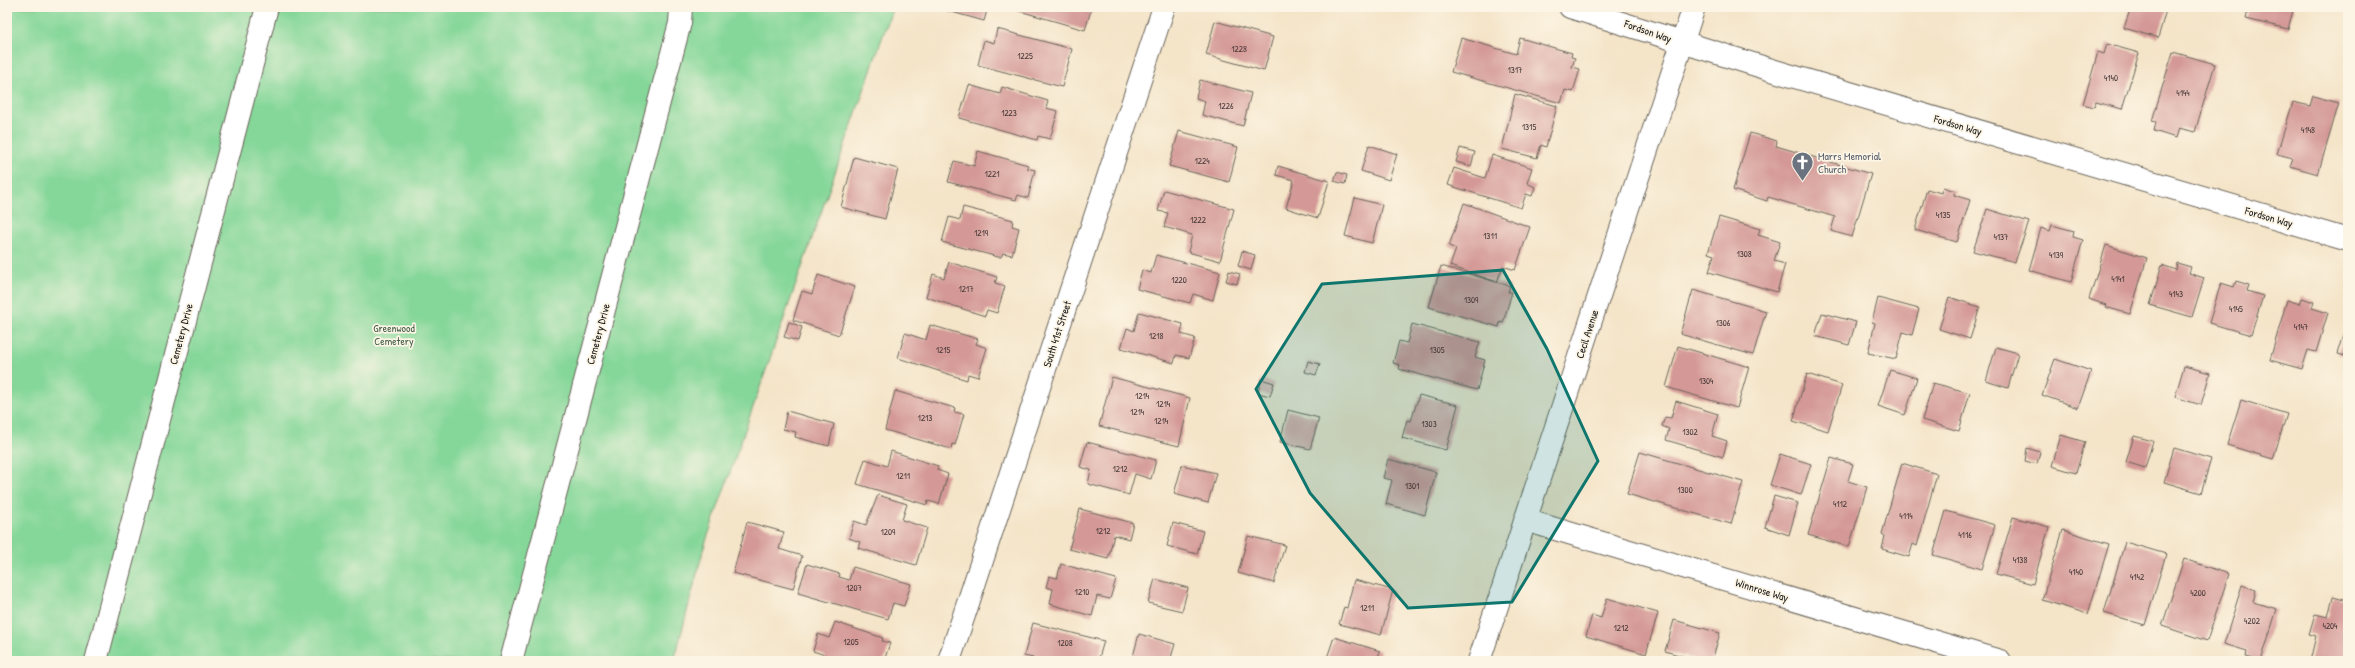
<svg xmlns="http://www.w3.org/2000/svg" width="2355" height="668" font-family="'Patrick Hand',sans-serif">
  <rect width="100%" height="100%" fill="#fcf5e5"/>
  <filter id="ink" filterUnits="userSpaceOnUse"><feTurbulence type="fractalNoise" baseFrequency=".025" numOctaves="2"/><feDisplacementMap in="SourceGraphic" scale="8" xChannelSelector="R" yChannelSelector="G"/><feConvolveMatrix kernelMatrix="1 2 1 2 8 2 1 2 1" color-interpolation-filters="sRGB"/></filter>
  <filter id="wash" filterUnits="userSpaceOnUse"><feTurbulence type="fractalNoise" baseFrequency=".012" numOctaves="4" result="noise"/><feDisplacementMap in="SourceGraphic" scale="16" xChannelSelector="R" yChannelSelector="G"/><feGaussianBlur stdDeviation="0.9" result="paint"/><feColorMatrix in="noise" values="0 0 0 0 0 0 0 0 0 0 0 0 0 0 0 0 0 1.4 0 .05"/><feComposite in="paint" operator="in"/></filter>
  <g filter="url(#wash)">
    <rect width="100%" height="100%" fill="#f4e4c8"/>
    <!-- green -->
    <polygon fill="#85d799" stroke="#507a5a" points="7,7 893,7 704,547 674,661 7,661"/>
    <g id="blocks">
      <!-- building -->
      <g fill="#d49996">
        <polygon points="934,7 988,7 984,21"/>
        <polygon points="1006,7 1092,7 1085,30"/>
        <polygon points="1255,7 1268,7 1266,11"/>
        <polygon points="2131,7 2158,7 2166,10 2158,38 2124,28"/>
        <polygon points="2249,7 2294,7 2288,29 2246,19"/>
        <polygon points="1215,21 1273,37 1264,71 1206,55"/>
        <polygon points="997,29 1072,49 1062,87 978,65 984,40 994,43"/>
        <polygon points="1461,38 1516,54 1520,38 1572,53 1571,57 1575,58 1572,67 1580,69 1573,92 1565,90 1561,103 1451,72"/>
        <polygon points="2107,44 2139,53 2122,109 2096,102 2094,107 2083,104 2098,52 2104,54"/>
        <polygon points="2173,52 2215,64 2195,132 2179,128 2176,138 2154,131 2156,122 2152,121"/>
        <polygon points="1200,80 1251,93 1243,126 1202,115 1205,101 1196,98"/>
        <polygon points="969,85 1000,94 1002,87 1048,101 1046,108 1058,111 1050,139 1038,136 1037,140 959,118"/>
        <polygon points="1515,94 1557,106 1546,147 1541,145 1537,158 1502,149"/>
        <polygon points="2313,96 2339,103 2318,174 2290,166 2293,158 2277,154 2293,102 2310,106"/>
        <polygon points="1179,131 1238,147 1229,182 1169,166"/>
        <polygon points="1750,133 1777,141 1776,146 1871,174 1852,237 1831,231 1835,217 1768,197 1767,201 1733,190"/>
        <polygon points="1369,145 1397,154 1389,180 1361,171"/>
        <polygon points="1460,148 1475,152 1471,166 1456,162"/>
        <polygon points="978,151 1028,165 1027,168 1035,170 1028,198 1018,195 1016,200 948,182 954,161 974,166"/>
        <polygon points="1492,155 1532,168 1527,183 1535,187 1532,196 1526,194 1521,208 1448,185 1454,168 1485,178"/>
        <polygon points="854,157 898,169 885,219 841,207"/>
        <polygon points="1278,166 1329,181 1318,218 1286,208 1294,180 1276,175"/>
        <polygon points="1337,172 1347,175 1345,184 1334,181"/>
        <polygon points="1943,187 1955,191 1954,195 1970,200 1957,242 1915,230 1927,189 1941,193"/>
        <polygon points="1164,190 1234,209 1220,261 1188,252 1192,235 1164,227 1168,213 1158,211"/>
        <polygon points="1355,198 1382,205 1372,243 1345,236"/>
        <polygon points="1464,203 1530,227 1515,270 1503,266 1497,282 1450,266 1456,249 1449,246"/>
        <polygon points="963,207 1013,220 1012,226 1019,228 1012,255 1003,253 1001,257 998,257 942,242 949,217 960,220"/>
        <polygon points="1987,209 2029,222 2015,262 1973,251"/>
        <polygon points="1719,217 1760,229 1758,235 1780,242 1774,261 1785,264 1777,292 1709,272 1714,255 1708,253"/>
        <polygon points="2052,225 2074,231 2073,237 2083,240 2071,282 2029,270 2041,228 2050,231"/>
        <polygon points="2106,245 2147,258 2130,314 2105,307 2106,305 2089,299"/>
        <polygon points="1242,251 1255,255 1251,270 1238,266"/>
        <polygon points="1156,255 1220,272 1213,300 1193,294 1190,303 1137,289 1142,270 1151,273"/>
        <polygon points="949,262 997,277 995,283 1005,286 997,313 987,310 985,316 926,297 933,274 944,278"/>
        <polygon points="2177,263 2191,267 2189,273 2204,278 2192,317 2150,305 2162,265 2176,270"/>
        <polygon points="1441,266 1510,286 1508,292 1512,292 1503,323 1500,322 1499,327 1429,307"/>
        <polygon points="1229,271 1240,274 1237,284 1226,281"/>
        <polygon points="818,275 855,287 839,335 793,320 802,291 812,294"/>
        <polygon points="2236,281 2249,285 2247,291 2263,296 2251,335 2209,323 2221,283 2234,287"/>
        <polygon points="1693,290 1766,311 1753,355 1680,334"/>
        <polygon points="1949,297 1980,307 1970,339 1939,329"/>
        <polygon points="1878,298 1919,309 1912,335 1903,332 1896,359 1868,353 1875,323 1872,322"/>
        <polygon points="2302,298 2314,302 2312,308 2328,313 2316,352 2308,350 2302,369 2270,360 2287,300 2300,304"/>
        <polygon points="1139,312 1183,324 1181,334 1195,338 1189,358 1176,355 1174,363 1121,348 1127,328 1134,331"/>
        <polygon points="1822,313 1856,322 1849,345 1815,336"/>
        <polygon points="789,322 802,327 798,341 784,337"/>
        <polygon points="2348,322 2348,357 2338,354"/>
        <polygon points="1412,324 1480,342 1475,357 1485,360 1477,390 1399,369 1400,365 1393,363 1399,341 1407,343"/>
        <polygon points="930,325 978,339 976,344 987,348 978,377 968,374 967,380 898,358 905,333 926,340"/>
        <polygon points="1678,346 1749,367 1737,408 1666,387"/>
        <polygon points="1996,347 2018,353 2008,388 1986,381"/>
        <polygon points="2055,359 2091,371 2078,408 2042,395"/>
        <polygon points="1308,361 1320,364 1316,375 1305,372"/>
        <polygon points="2184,366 2210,373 2201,405 2175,397"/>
        <polygon points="1890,370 1917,378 1905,415 1878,406"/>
        <polygon points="1807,374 1842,385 1828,431 1793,421"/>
        <polygon points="1112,377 1190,398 1179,446 1099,426"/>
        <polygon points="1261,379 1274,383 1270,396 1258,393"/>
        <polygon points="1933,383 1970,393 1959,431 1922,420"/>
        <polygon points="895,391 955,408 954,412 964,414 955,445 952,444 951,449 885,430"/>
        <polygon points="1419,395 1458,405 1446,450 1402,438 1407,420 1411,421"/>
        <polygon points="2241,400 2287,414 2273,459 2227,445"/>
        <polygon points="1676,401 1718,414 1712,436 1727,441 1723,457 1666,440 1669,429 1662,426 1665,417 1671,418"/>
        <polygon points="1288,410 1319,418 1310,449 1280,442"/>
        <polygon points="787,411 834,424 829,446 795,437 796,432 783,429"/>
        <polygon points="2061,435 2085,442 2076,473 2052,466"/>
        <polygon points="2134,436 2153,441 2145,468 2126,462"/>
        <polygon points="1087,442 1156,460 1151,479 1135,474 1129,495 1088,484 1091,470 1080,467"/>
        <polygon points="2027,448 2040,452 2037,464 2025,461"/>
        <polygon points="2174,448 2211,459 2201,493 2164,482"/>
        <polygon points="891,451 938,466 937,470 948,474 939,504 928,501 927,505 857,484 865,459 887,466"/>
        <polygon points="1640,452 1743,482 1731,524 1627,494"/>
        <polygon points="1780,454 1811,464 1801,495 1770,485"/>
        <polygon points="1831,458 1853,464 1848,481 1867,487 1849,547 1808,535"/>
        <polygon points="1388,459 1436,472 1425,515 1386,504 1392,480 1383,478"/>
        <polygon points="1902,463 1937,474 1917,546 1913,544 1909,557 1882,549 1885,536 1882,534"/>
        <polygon points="1182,465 1216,473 1208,503 1174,494"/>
        <polygon points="878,495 907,504 902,520 927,528 916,565 858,548 860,542 849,538 854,521 866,525"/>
        <polygon points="1774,496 1798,503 1789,535 1765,527"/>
        <polygon points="1080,509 1133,523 1129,539 1114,535 1108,559 1069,549"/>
        <polygon points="1946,511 1995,525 1982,569 1933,555"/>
        <polygon points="2013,517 2049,527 2033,584 1996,574"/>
        <polygon points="747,522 784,532 779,549 802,556 793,589 733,573"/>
        <polygon points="1173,523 1203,531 1197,554 1167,546"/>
        <polygon points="2063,530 2109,544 2088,614 2042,600"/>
        <polygon points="1248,536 1285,545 1274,583 1238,573"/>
        <polygon points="2125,542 2166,554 2145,625 2104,613"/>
        <polygon points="2184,559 2229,574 2207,641 2162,626"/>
        <polygon points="807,564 840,574 839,577 849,580 853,567 911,584 904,606 893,603 888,619 798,593"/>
        <polygon points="1061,564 1116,579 1110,599 1097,596 1092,616 1050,604 1053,589 1046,587 1048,580 1049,576 1057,578"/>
        <polygon points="1155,579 1188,588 1182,611 1148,603"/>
        <polygon points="1354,580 1393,590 1381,635 1339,624 1344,607 1347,608"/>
        <polygon points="2242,585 2256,590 2253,602 2277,609 2261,661 2246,657 2247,651 2224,644"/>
        <polygon points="2333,596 2348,600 2348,661 2310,661 2316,636 2309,634 2315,614 2328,617"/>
        <polygon points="1607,598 1658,613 1646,654 1586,636 1592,615 1601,618"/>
        <polygon points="1674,620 1720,633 1712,661 1699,661 1665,651"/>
        <polygon points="835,622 883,638 882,641 890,643 884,661 823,661 825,655 813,651 818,634 829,638"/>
        <polygon points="1033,623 1104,641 1098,661 1033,661 1033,658 1024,656"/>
        <polygon points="1139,634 1175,644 1170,661 1132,660"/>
        <polygon points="1334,637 1380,651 1377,661 1326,661"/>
      </g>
    </g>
  </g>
  <g filter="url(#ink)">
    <use href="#blocks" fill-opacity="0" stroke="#686258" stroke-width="1"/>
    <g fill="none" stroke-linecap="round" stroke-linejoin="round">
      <defs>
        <g id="minor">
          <polyline points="1570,7 1775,71 2348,240"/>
          <polyline points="1525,520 2000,661"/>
          <polyline points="96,661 267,7"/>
          <polyline points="511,661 680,23 681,7"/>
          <polyline points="949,661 1164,7"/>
          <polyline points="1479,661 1694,7"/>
        </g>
      </defs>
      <!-- minor casing -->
      <use href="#minor" stroke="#686258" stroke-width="24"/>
      <!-- minor -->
      <use href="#minor" stroke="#fff" stroke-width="22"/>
    </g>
  </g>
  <!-- marked area -->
  <path fill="#0f766e" fill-opacity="0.2" stroke="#0f766e" stroke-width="3" stroke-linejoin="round" d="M1503,270l44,79 51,112 -86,141 -104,6 -98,-115 -54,-104 66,-105z"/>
  <!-- icons -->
  <defs>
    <symbol id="church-pin" viewBox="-11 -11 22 30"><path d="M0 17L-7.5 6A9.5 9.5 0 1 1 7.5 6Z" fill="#6b7280" stroke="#fcf5e5"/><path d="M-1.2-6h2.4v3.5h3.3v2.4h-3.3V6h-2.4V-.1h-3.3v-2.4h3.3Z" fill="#fff"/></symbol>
  </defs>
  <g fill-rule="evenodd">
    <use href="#church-pin" x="1790" y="150" width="25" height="34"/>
  </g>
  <g text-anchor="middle" stroke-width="3.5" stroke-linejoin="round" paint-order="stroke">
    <!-- number labels -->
    <g font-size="9" fill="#4a3b3a">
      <text x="1239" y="52">1228</text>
      <text x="1025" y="59">1225</text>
      <text x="1515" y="73">1317</text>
      <text x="2111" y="81">4140</text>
      <text x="2183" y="96">4144</text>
      <text x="1226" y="109">1226</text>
      <text x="1009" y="116">1223</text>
      <text x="1529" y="130">1315</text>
      <text x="2308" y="133">4148</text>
      <text x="1202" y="164">1224</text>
      <text x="992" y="177">1221</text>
      <text x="1943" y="218">4135</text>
      <text x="1198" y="223">1222</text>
      <text x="981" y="236">1219</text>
      <text x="1490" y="239">1311</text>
      <text x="2001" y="240">4137</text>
      <text x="1744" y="257">1308</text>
      <text x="2056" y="258">4139</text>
      <text x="2118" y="282">4141</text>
      <text x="1179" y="283">1220</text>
      <text x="966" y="292">1217</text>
      <text x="2176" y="297">4143</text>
      <text x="1471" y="303">1309</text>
      <text x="2236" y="312">4145</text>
      <text x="1723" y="326">1306</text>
      <text x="2301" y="330">4147</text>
      <text x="1156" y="339">1218</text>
      <text x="943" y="353">1215</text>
      <text x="1437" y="353">1305</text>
      <text x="1706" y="384">1304</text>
      <text x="1142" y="399">1214</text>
      <text x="1163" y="407">1214</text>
      <text x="1137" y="415">1214</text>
      <text x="925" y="421">1213</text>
      <text x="1161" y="424">1214</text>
      <text x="1429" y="427">1303</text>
      <text x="1690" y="435">1302</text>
      <text x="1120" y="472">1212</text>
      <text x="903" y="479">1211</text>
      <text x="1412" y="489">1301</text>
      <text x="1685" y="493">1300</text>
      <text x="1840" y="507">4112</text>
      <text x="1906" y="519">4114</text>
      <text x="1103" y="534">1212</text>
      <text x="888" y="535">1209</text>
      <text x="1965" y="538">4116</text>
      <text x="2020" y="563">4138</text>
      <text x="2076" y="575">4140</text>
      <text x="2137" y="580">4142</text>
      <text x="854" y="591">1207</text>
      <text x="1082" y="595">1210</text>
      <text x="2198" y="596">4200</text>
      <text x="1367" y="611">1211</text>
      <text x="2252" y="624">4202</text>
      <text x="2330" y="629">4204</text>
      <text x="1621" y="631">1212</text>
      <text x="851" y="645">1205</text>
      <text x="1065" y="646">1208</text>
    </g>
    <!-- street labels -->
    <g font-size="11" fill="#1c1c1c" stroke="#fcf5e5">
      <text transform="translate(1648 31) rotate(19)" y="4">Fordson Way</text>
      <text transform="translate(1958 125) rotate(16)" y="4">Fordson Way</text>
      <text transform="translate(2269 217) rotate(16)" y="4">Fordson Way</text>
      <text transform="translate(181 334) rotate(-75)" y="4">Cemetery Drive</text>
      <text transform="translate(598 334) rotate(-75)" y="4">Cemetery Drive</text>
      <text transform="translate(1057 334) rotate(-72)" y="4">South 41st Street</text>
      <text transform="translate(1587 334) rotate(-72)" y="4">Cecil Avenue</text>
      <text transform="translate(1762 590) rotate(17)" y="4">Winnrose Way</text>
    </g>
    <!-- worship labels -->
    <g font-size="11" fill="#5b616d" stroke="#fcf5e5" text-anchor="start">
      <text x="1818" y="160">Marrs Memorial<tspan x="1818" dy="13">Church</tspan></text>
    </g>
    <!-- park labels -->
    <g font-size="11" fill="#415d48" stroke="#fcf5e5">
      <text x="394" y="332">Greenwood<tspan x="394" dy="13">Cemetery</tspan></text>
    </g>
  </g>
  <!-- margin -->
  <rect width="2355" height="668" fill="none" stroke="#fcf5e5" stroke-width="24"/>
</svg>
